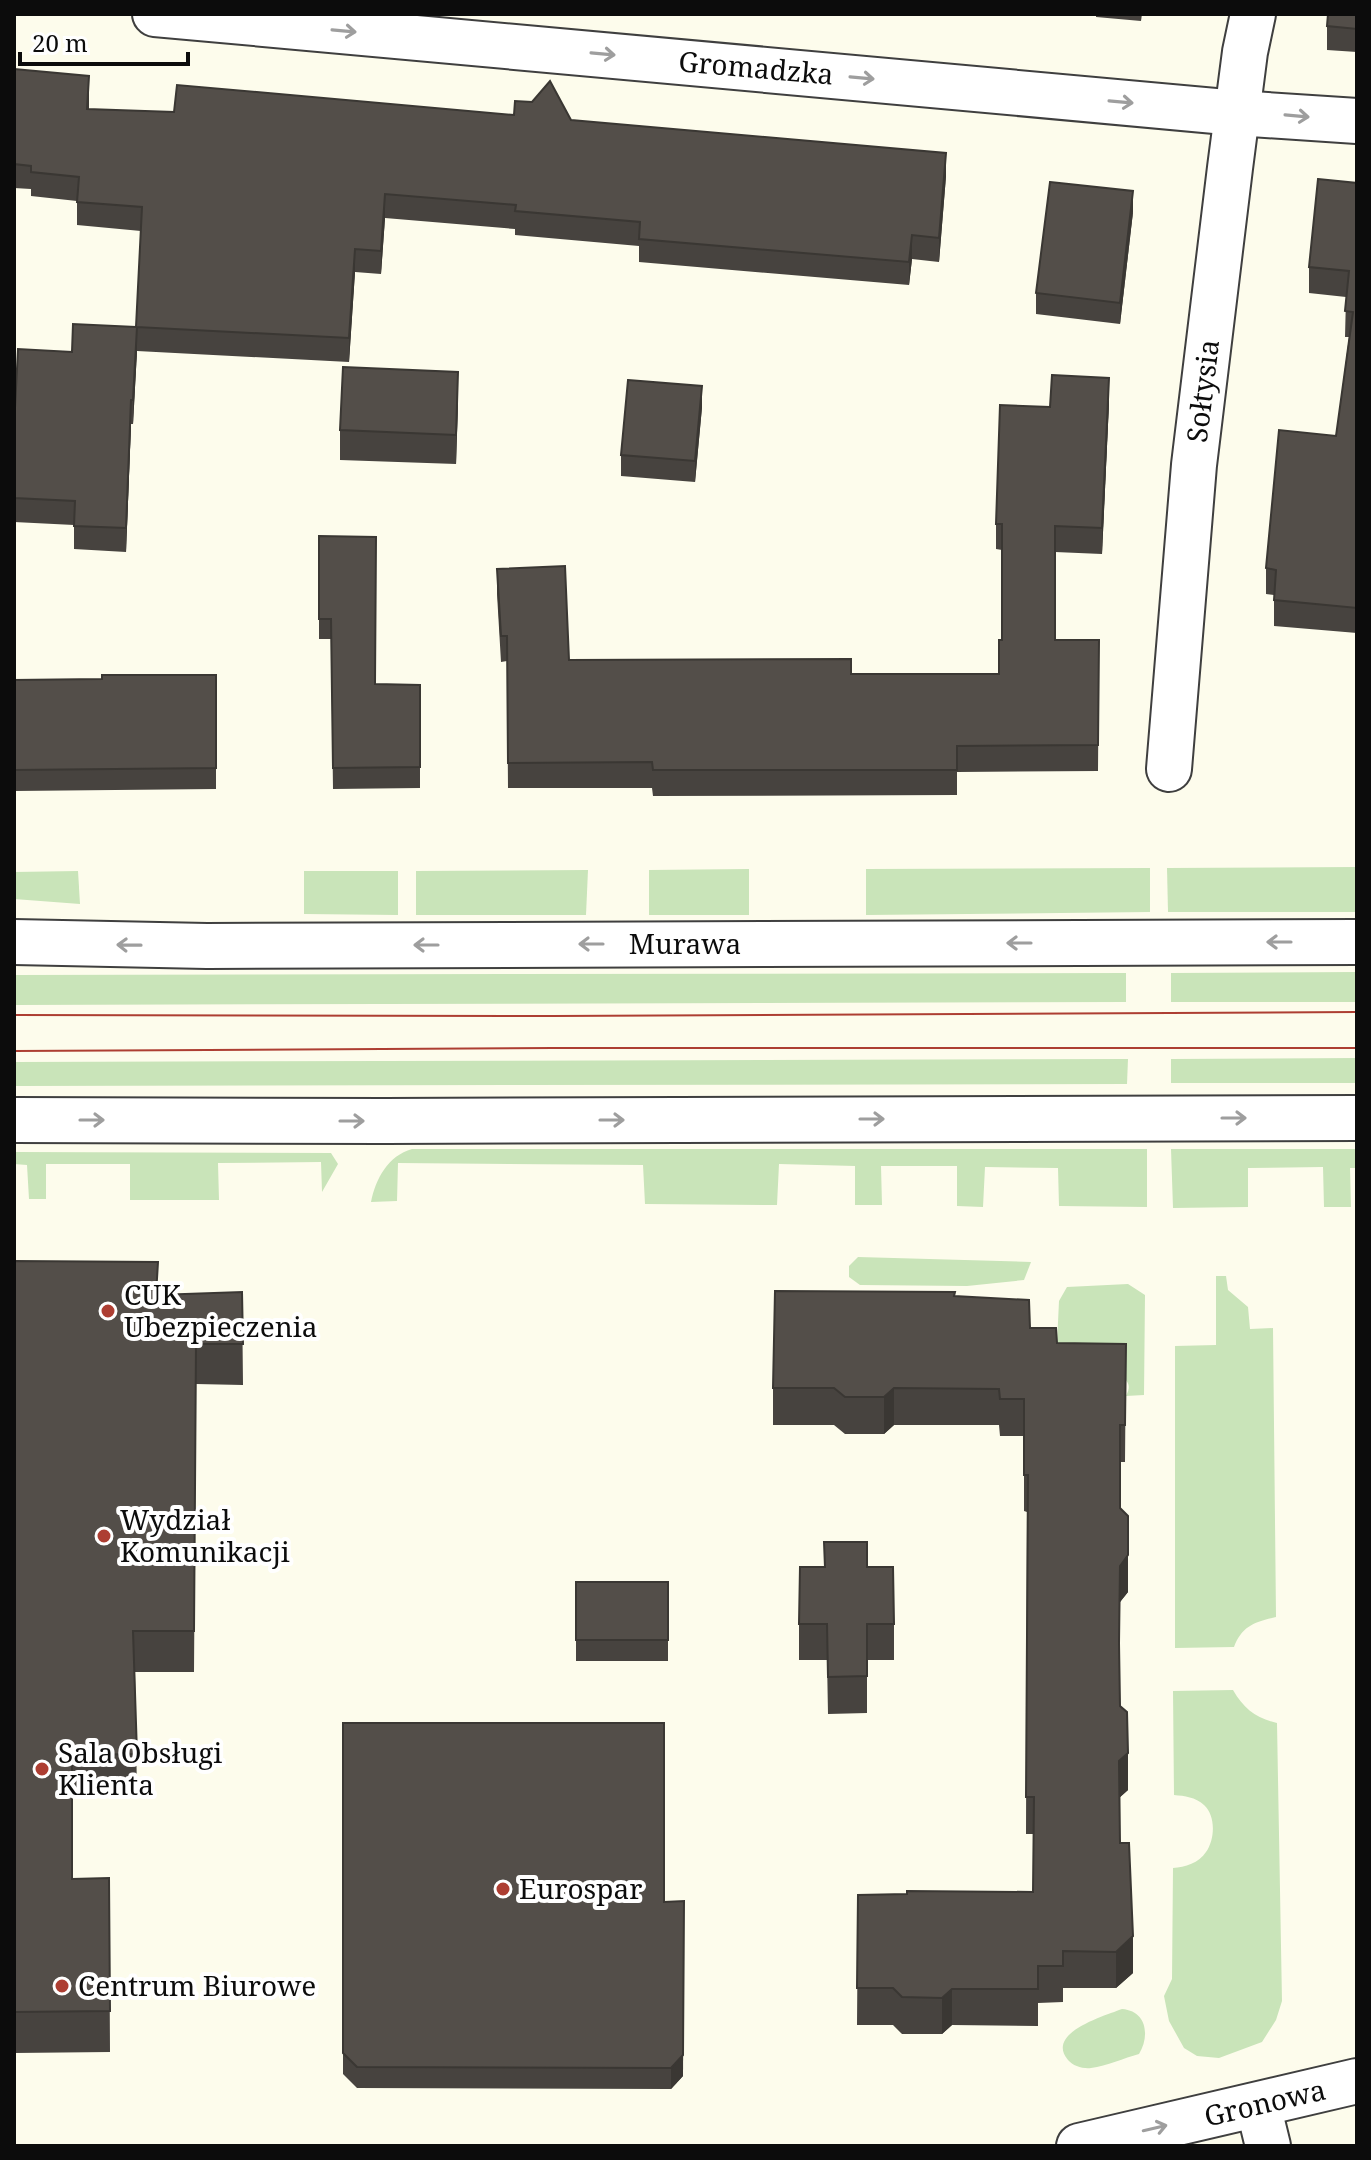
<svg xmlns="http://www.w3.org/2000/svg" width="1371" height="2160" font-family="'Noto Serif',serif">
  <rect width="100%" height="100%" fill="#fdfcec"/>
  <!-- grass -->
  <g fill="#c9e4b9">
    <polygon points="1357,867 1357,912 1168,912 1167,868"/>
    <polygon points="1150,868 1150,912 866,915 866,869"/>
    <polygon points="749,869 749,915 649,915 649,870"/>
    <polygon points="588,870 586,915 416,915 416,871"/>
    <polygon points="78,871 80,904 14,899 14,872"/>
    <polygon points="304,871 398,871 398,915 304,914"/>
    <polygon points="1357,972 1357,1002 1171,1002 1171,973"/>
    <polygon points="1126,973 1126,1002 14,1005 14,975"/>
    <polygon points="1357,1058 1357,1083 1171,1083 1171,1059"/>
    <polygon points="1128,1059 1127,1084 14,1086 14,1062"/>
    <path d="M412,1149h735v58l-88,-1 -1,-38 -73,-1 -2,40 -26,-1v-40h-76l1,39h-27v-39l-76,-2 -2,41 -132,-1 -2,-39 -245,-2 -1,38 -26,1c5,-24 17,-46 41,-53z"/>
    <polygon points="1171,1149 1357,1149 1357,1168 1350,1168 1351,1207 1324,1207 1323,1167 1248,1168 1248,1207 1173,1208"/>
    <polygon points="14,1152 331,1153 338,1164 322,1192 321,1162 218,1163 219,1200 130,1200 130,1164 46,1164 46,1199 29,1199 27,1165 14,1164"/>
    <polygon points="858,1257 1031,1262 1024,1280 967,1286 860,1285 849,1277 849,1266"/>
    <path d="M1216,1276h10l2,14 20,17 2,22 23,-1 3,289c-22,5 -34,9 -42,30l-59,1v-302l41,-1z"/>
    <path d="M1128,1284l17,11 -1,100 -18,1c4,-8 4,-12 -2,-18l-68,-13 3,-64 8,-14z"/>
    <path d="M1233,1690c11,19 23,28 44,33l5,278 -6,19 -14,22 -43,16 -22,-2 -13,-8 -15,-27 -5,-25 8,-17 1,-111c12,-1 26,-5 33,-16 9,-13 10,-36 -2,-47 -9,-8 -19,-9 -30,-10l-1,-104z"/>
    <path d="M1122,2009c25,2 28,27 17,45 -15,4 -32,12 -48,14 -8,1 -18,-2 -23,-8 -23,-27 36,-44 54,-51z"/>
  </g>
  <g fill="none" stroke-linecap="round" stroke-linejoin="round">
    <defs>
      <g id="minor">
        <polyline points="155,14 1237,113 1357,121"/>
        <polyline points="1169,769 1194,465 1230,168 1245,52 1253,14"/>
        <polyline points="1258,2105 1268,2146"/>
        <polyline points="1079,2146 1357,2081"/>
      </g>
      <g id="tertiary">
        <polyline points="14,942 207,946 1357,942"/>
        <polyline points="14,1120 385,1121 1357,1118"/>
      </g>
    </defs>
    <!-- minor casing -->
    <use href="#minor" stroke="#3f3f3f" stroke-width="48"/>
    <!-- tertiary casing -->
    <use href="#tertiary" stroke="#3f3f3f" stroke-width="48"/>
    <!-- minor -->
    <use href="#minor" stroke="#fff" stroke-width="44"/>
    <!-- tertiary -->
    <use href="#tertiary" stroke="#fff" stroke-width="44"/>
    <!-- tram -->
    <g stroke="#ad3e32" stroke-width="2">
      <polyline points="14,1015 554,1016 1357,1012"/>
      <polyline points="14,1051 553,1048 1357,1048"/>
    </g>
  </g>
  <!-- wall -->
  <g fill="#47433f">
    <polygon points="1096,14 1142,14 1141,21 1096,17"/>
    <polygon points="1357,14 1357,52 1327,50 1327,26"/>
    <polygon points="14,69 89,100 89,109 174,112 571,120 946,176 939,262 912,259 909,285 639,262 639,246 515,235 515,229 385,218 381,274 355,272 349,362 137,351 133,424 131,424 126,552 74,549 74,525 14,522 14,427 72,352 136,327 141,231 77,225 77,201 31,196 31,189 14,188"/>
    <polygon points="1357,183 1357,633 1274,626 1274,595 1266,594 1266,568 1336,436 1349,337 1345,337 1346,297 1309,293 1309,267"/>
    <polygon points="1133,212 1120,324 1036,314 1036,293"/>
    <polygon points="458,401 456,464 340,460 340,430"/>
    <polygon points="1109,403 1102,554 1055,552 1055,640 1099,640 1098,771 957,772 957,795 653,796 652,788 508,788 507,661 501,662 497,594 497,569 569,660 851,674 999,674 1002,640 1002,550 996,549 996,524 1050,407"/>
    <polygon points="702,407 695,482 621,476 621,455"/>
    <polygon points="319,536 375,684 420,685 420,788 333,789 331,639 319,639"/>
    <polygon points="216,675 216,789 14,791 14,680 102,679"/>
    <polygon points="14,1261 158,1295 242,1292 243,1385 196,1384 194,1672 135,1672 137,1795 72,1795 72,1879 109,1878 110,2052 14,2053"/>
    <polygon points="955,1296 1030,1328 1057,1343 1126,1344 1125,1462 1120,1462 1120,1508 1128,1516 1128,1592 1120,1602 1119,1654 1120,1706 1128,1790 1119,1798 1120,1843 1133,1973 1116,1988 1063,1988 1063,2002 1038,2003 1038,2026 952,2025 942,2034 902,2034 893,2025 857,2025 858,1895 1033,1892 1034,1834 1026,1834 1027,1512 1024,1511 1024,1436 1000,1436 999,1425 894,1425 884,1434 845,1434 834,1425 773,1425 773,1388"/>
    <polygon points="824,1542 867,1567 894,1624 894,1660 867,1660 867,1713 828,1714 827,1660 799,1660 799,1624 824,1567"/>
    <rect x="576" y="1582" width="92" height="79"/>
    <polygon points="343,1723 664,1902 683,2076 671,2089 357,2088 343,2074"/>
  </g>
  <!-- shaded-wall -->
  <g fill="#3a3733">
    <polygon points="89,76 89,100 87,132 87,109"/>
    <polygon points="946,153 946,176 939,262 939,238"/>
    <polygon points="1133,191 1133,212 1120,324 1120,303"/>
    <polygon points="385,194 385,218 381,274 381,251"/>
    <polygon points="912,235 912,259 909,285 909,262"/>
    <polygon points="355,249 355,272 349,362 349,338"/>
    <polygon points="137,327 137,351 133,424 133,400"/>
    <polygon points="458,372 458,401 456,464 456,435"/>
    <polygon points="1109,378 1109,403 1102,554 1102,528"/>
    <polygon points="702,386 702,407 695,482 695,461"/>
    <polygon points="131,400 131,424 126,552 126,528"/>
    <polygon points="894,1388 894,1425 884,1434 884,1397"/>
    <polygon points="1128,1555 1128,1592 1120,1602 1120,1566"/>
    <polygon points="1128,1753 1128,1790 1119,1798 1119,1761"/>
    <polygon points="684,1922 683,2076 671,2089 671,2068"/>
    <polygon points="1133,1936 1133,1973 1116,1988 1116,1952"/>
    <polygon points="952,1989 952,2025 942,2034 942,1998"/>
  </g>
  <!-- building -->
  <g fill="#534e49" stroke="#3a3733" stroke-width="2">
    <polygon points="1328,14 1357,14 1357,29 1327,26"/>
    <polygon points="14,69 89,76 87,109 174,112 177,85 514,115 515,101 532,102 550,81 571,120 946,153 939,238 912,235 909,262 639,239 640,222 515,211 516,205 385,194 381,251 355,249 349,338 137,327 133,400 131,400 126,528 74,526 75,501 14,498 14,427 18,349 72,352 73,324 136,327 142,207 77,202 79,177 31,172 31,166 14,164"/>
    <polygon points="1318,179 1357,183 1357,608 1274,600 1276,570 1266,568 1279,430 1336,436 1353,312 1345,311 1349,271 1309,267"/>
    <polygon points="1050,182 1133,191 1120,303 1036,293"/>
    <polygon points="343,367 458,372 456,435 340,430"/>
    <polygon points="1052,375 1109,378 1102,528 1055,526 1055,640 1099,640 1098,745 957,746 957,770 653,770 652,762 508,763 507,636 501,636 497,569 565,566 569,660 851,659 851,674 999,674 999,640 1002,640 1002,524 996,524 1000,405 1050,407"/>
    <polygon points="628,380 702,386 695,461 621,455"/>
    <polygon points="319,536 376,537 375,684 420,685 420,767 333,768 331,619 319,619"/>
    <polygon points="102,675 216,675 216,768 14,770 14,680 102,679"/>
    <polygon points="14,1261 158,1262 156,1295 242,1292 243,1344 196,1344 194,1631 133,1631 137,1754 72,1755 72,1879 109,1878 110,2011 14,2012"/>
    <polygon points="775,1291 955,1292 954,1296 1029,1300 1030,1328 1056,1328 1057,1343 1126,1344 1125,1425 1120,1425 1120,1508 1128,1516 1128,1555 1120,1566 1119,1643 1120,1706 1127,1712 1128,1753 1119,1761 1120,1843 1129,1843 1133,1936 1116,1952 1063,1951 1063,1966 1038,1966 1038,1989 952,1989 942,1998 902,1997 893,1988 857,1988 858,1895 907,1894 907,1891 1033,1892 1034,1797 1026,1797 1028,1475 1024,1475 1024,1399 1000,1399 999,1389 894,1388 884,1397 845,1397 834,1388 773,1388"/>
    <polygon points="824,1542 867,1542 867,1567 893,1567 894,1624 867,1624 867,1676 828,1677 827,1624 799,1624 800,1567 825,1567"/>
    <rect x="576" y="1582" width="92" height="58"/>
    <polygon points="343,1723 664,1723 664,1902 684,1901 683,2055 671,2068 357,2067 343,2053"/>
  </g>
  <!-- one-way arrows -->
  <defs><path id="oneway-shaft" d="M-6 0H5M1.5-3L5.5 0L1.5 3" fill="none" stroke-width="1.6" stroke-linecap="round" stroke-linejoin="round" transform="scale(2)"/></defs>
  <g stroke="#9e9e9e">
    <use href="#oneway-shaft" transform="translate(344 31) rotate(5)"/>
    <use href="#oneway-shaft" transform="translate(603 54) rotate(5)"/>
    <use href="#oneway-shaft" transform="translate(862 78) rotate(5)"/>
    <use href="#oneway-shaft" transform="translate(1121 102) rotate(5)"/>
    <use href="#oneway-shaft" transform="translate(1297 116) rotate(5)"/>
    <use href="#oneway-shaft" transform="translate(1279 942) rotate(-180)"/>
    <use href="#oneway-shaft" transform="translate(1019 943) rotate(180)"/>
    <use href="#oneway-shaft" transform="translate(591 944) rotate(180)"/>
    <use href="#oneway-shaft" transform="translate(129 945) rotate(-179)"/>
    <use href="#oneway-shaft" transform="translate(426 945) rotate(180)"/>
    <use href="#oneway-shaft" transform="translate(1234 1118)"/>
    <use href="#oneway-shaft" transform="translate(872 1119)"/>
    <use href="#oneway-shaft" transform="translate(92 1120)"/>
    <use href="#oneway-shaft" transform="translate(612 1120)"/>
    <use href="#oneway-shaft" transform="translate(352 1121)"/>
    <use href="#oneway-shaft" transform="translate(1155 2128) rotate(-13)"/>
  </g>
  <!-- markers -->
  <g fill="#ad3e32" stroke="#fff" stroke-width="3">
    <circle cx="108" cy="1311" r="8"/>
    <circle cx="104" cy="1536" r="8"/>
    <circle cx="42" cy="1769" r="8"/>
    <circle cx="503" cy="1889" r="8"/>
    <circle cx="62" cy="1986" r="8"/>
  </g>
  <g text-anchor="middle" stroke-width="8" stroke-linejoin="round" paint-order="stroke">
    <!-- street labels -->
    <g font-size="28" fill="#0c0c0c" stroke="#fff">
      <text transform="translate(756 68) rotate(5)" y="10">Gromadzka</text>
      <text transform="translate(1203 391) rotate(-83)" y="10">Sołtysia</text>
      <text x="685" y="954">Murawa</text>
      <text transform="translate(1265 2103) rotate(-13)" y="10">Gronowa</text>
    </g>
    <!-- poi labels -->
    <g font-size="28" fill="#0c0c0c" stroke="#fff" text-anchor="start">
      <text x="124" y="1305">CUK<tspan x="124" dy="32">Ubezpieczenia</tspan></text>
      <text x="120" y="1530">Wydział<tspan x="120" dy="32">Komunikacji</tspan></text>
      <text x="58" y="1763">Sala Obsługi<tspan x="58" dy="32">Klienta</tspan></text>
      <text x="519" y="1899">Eurospar</text>
      <text x="78" y="1996">Centrum Biurowe</text>
    </g>
  </g>
  <!-- border -->
  <rect width="1371" height="2160" fill="none" stroke="#0c0c0c" stroke-width="32"/>
  <!-- scale -->
  <path d="M20 52v12h168v-12" fill="none" stroke="#0c0c0c" stroke-width="4"/>
  <text x="32" y="52" font-size="24" fill="#0c0c0c" stroke="#ffffff" stroke-width="6" paint-order="stroke">20 m</text>
</svg>
